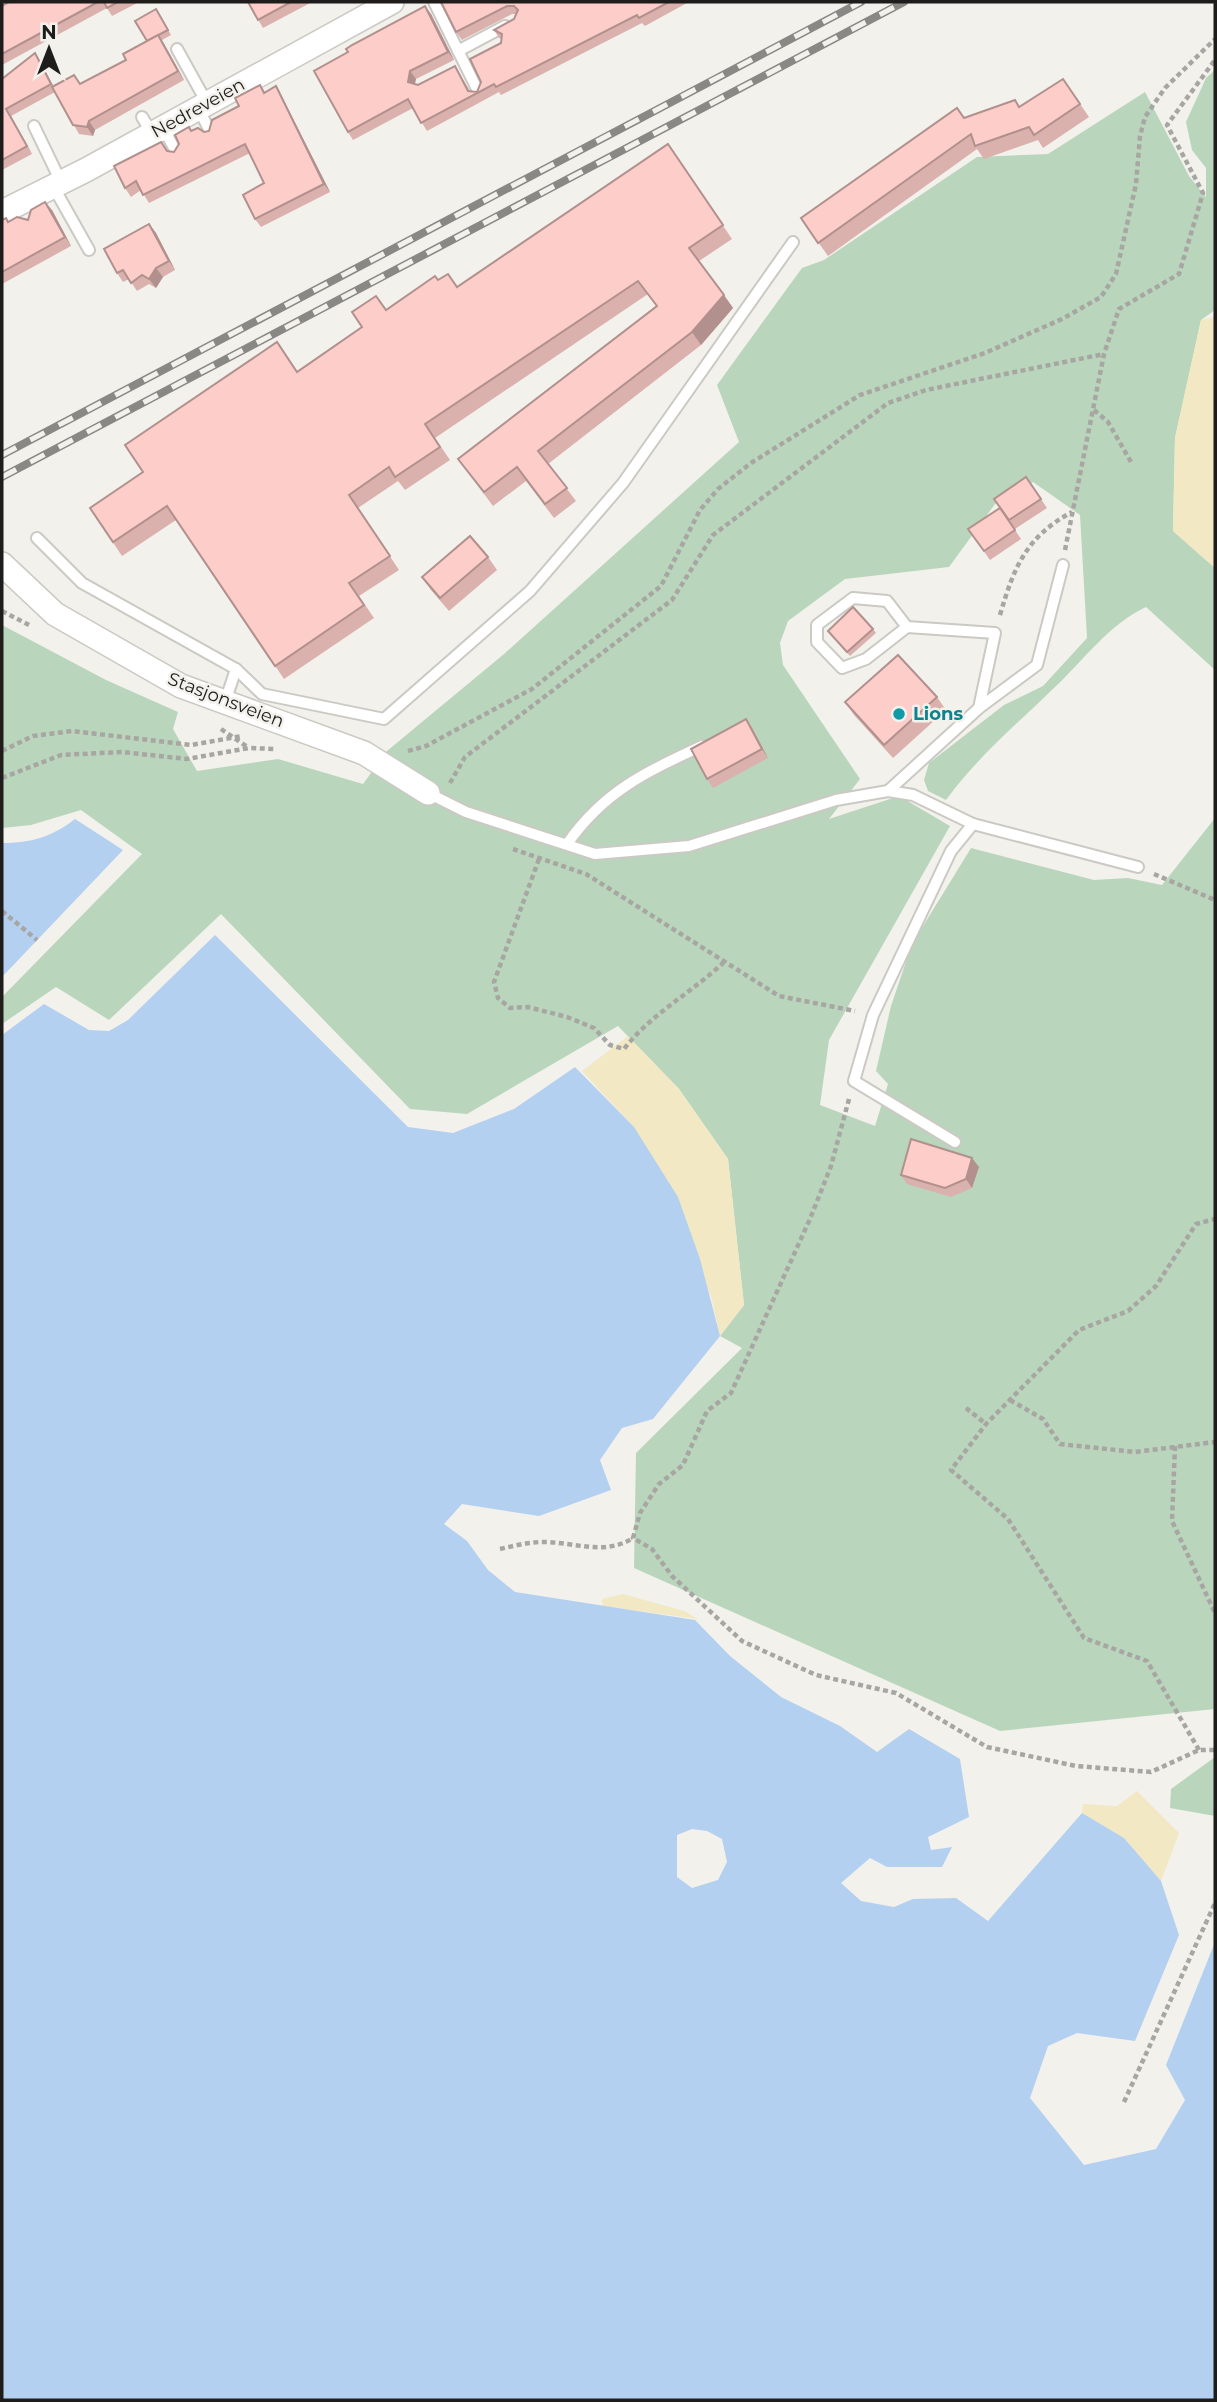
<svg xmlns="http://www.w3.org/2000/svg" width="1217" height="2402" font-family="Montserrat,sans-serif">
  <rect width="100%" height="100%" fill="#f3f1ec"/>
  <!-- green -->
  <g fill="#b9d6bc">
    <path d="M1215,70v240l-14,10 -26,118 -2,93 42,37v102l-69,-63c-37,17 -62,53 -92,81 -41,40 -73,65 -108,112l-18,-9 -4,-11 5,-17 75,-58 39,-19 44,-48 -7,-123 -47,-33 -38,22 -46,63 -104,12 -57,42 -8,22 3,22 77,114 -31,40 70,-23 51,30 -121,214 -9,65 55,21 13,-42 -12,-13 15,-65 21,-62 59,-96 123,32 34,-2 34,7 53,-67v891l-215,22 -366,-163 2,-115 106,-105 -22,-12 24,-31 -16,-146 -49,-70 -61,-63 -151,88 -57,-5 -189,-195 -112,106 -53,-33 -54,37v-27l140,-143 -61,-44 -50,15 -29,3v-203l104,55 72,32 -5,17 24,42 81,-12 85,25 24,-33 117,-97 235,-212 -22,-57 85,-117 22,-8 153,-103 71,-3 97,-62 44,84 17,21v-29l-14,-18 -6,-28 20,-44z"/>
    <polygon points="1215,1757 1215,1816 1170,1808 1171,1789"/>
  </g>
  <!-- sand -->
  <g fill="#f2e8c3">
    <polygon points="1215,317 1215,568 1173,531 1175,438 1201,320"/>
    <polygon points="628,1036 679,1089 728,1159 744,1305 720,1336 711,1296 634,1127 582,1071"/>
    <polygon points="623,1594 684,1611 698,1619 603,1606 602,1599"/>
    <polygon points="1137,1791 1179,1833 1161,1881 1124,1838 1082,1813 1083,1804 1117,1806"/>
  </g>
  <!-- water -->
  <g fill="#b3d0f0" fill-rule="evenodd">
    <path d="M75,819l48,31 -121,127v-134c29,0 50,-6 73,-24z"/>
    <path d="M215,935l193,192 45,6 61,-24 61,-42 59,60 44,70 22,62 20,77 -67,83 -31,9 -22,32 11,30 -72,26 -77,-12 -18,20 23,17 21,29 27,22 180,28 35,36 51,41 59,29 37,26 32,-23 51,30 9,58 -41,20 3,13 21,-3 -10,20h-55l-17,-9 -29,25 20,18 33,6 19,-8 43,-1 32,23 94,-108 42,25 37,43 18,54 -44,106 -58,-8 -29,13 -18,52 54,67 72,-16 29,-49 -19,-35 49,-123v458h-1213v-1365l42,-31 45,26 20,1 19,-11zM692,1829l15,2 15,8 5,23 -9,18 -26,8 -15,-11v-42z"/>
  </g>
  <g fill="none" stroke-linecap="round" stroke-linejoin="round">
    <defs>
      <g id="service">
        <polyline points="434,2 479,93"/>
        <polyline points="177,49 207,103"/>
        <polyline points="458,51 505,26"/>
        <polyline points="198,108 211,133"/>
        <polyline points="142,117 152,133"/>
        <polyline points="34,126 61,182"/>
        <polyline points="163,128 177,153"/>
        <polyline points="53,186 89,250"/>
        <polyline points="37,538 82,583 236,669 225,702"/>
        <polyline points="907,627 866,659 842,668 817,642 817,625 853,598 887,601 907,627 995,633 979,708"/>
        <polyline points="236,669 262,694 384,719 530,591 623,483 793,242"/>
        <polyline points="888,791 979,708 1037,665 1063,565"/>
        <polyline points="428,793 466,812 595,854 689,846 836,800 888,791 913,795 973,824 1138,867"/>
        <path d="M567,844c37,-53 79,-72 135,-98"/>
        <polyline points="955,1142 854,1081 873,1015 951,851 973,824"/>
      </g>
      <g id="minor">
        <polyline points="2,212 86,170 392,2"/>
        <polyline points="2,564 55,614 181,686 364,753 428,793"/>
      </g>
    </defs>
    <!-- service casing -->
    <use href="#service" stroke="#cbc9c3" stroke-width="14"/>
    <!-- minor casing -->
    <use href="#minor" stroke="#cbc9c3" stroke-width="26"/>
    <!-- path -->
    <g stroke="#a8a6a2" stroke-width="4.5" stroke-dasharray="5 3.5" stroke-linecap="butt">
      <polyline points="1094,410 1108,422 1131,462"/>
      <polyline points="1065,550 1104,354 1119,309 1179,274 1203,193 1167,125 1215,60"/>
      <polyline points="2,611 29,625"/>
      <path d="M1000,615c14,-48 26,-78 72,-103"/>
      <polyline points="221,729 249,748"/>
      <polyline points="2,751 33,736 72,731 191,745 242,736"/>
      <polyline points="408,751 426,746 532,689 661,586 700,510 718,489 751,463 860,395 985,353 1062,319 1101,297 1116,274 1136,184 1140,136 1145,117 1165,88 1215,39"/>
      <polyline points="2,778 61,755 122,752 187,759 249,748 276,749"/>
      <polyline points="450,783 465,757 672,600 713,535 888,403 926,390 1104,354"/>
      <polyline points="513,849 586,874 779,996 855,1011"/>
      <path d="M539,859l-45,123 4,16 12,10 18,-1 39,10 27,11 16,17 14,4c27,-35 67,-56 99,-86"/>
      <polyline points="1154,874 1215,900"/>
      <polyline points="2,911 37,940"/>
      <polyline points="849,1099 831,1166 810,1219 731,1393 707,1411 683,1465 659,1484 640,1513 633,1538 652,1549 672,1576 742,1641 816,1675 896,1693 987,1747 1076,1766 1151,1772 1199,1750 1215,1750"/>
      <polyline points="1010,1400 1043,1419 1060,1444 1135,1452 1215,1442"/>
      <polyline points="966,1408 986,1424"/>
      <polyline points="1175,1446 1172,1521 1215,1613"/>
      <path d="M500,1549c14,-3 28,-7 43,-7 31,0 62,14 90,-4"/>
      <polyline points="1199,1750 1147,1661 1084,1638 1008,1519 951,1470 986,1424 1079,1330 1128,1311 1156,1286 1196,1224 1215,1219"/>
      <polyline points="1124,2102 1215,1903"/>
    </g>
    <!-- service -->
    <use href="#service" stroke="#fff" stroke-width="10"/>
    <!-- minor -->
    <use href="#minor" stroke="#fff" stroke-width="23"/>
    <defs>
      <g id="rail">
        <polyline points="2,455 861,2"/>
        <polyline points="2,477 904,2"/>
      </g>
    </defs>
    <!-- rail casing -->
    <use href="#rail" stroke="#8a8885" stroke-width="8"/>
    <!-- rail -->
    <use href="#rail" stroke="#f3f1ec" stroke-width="5" stroke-dasharray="16" stroke-linecap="butt"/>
  </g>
  <!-- wall -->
  <g fill="#dab1ad">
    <polygon points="9,2 139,2 112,16 107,8 2,65 2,6"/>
    <polygon points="248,2 312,2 263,28"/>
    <polygon points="441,2 686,2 687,3 645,26 642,23 501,95 499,92 427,131 413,108 353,140 348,132 431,14 454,60 416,79 415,84 418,85 455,66 470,91 477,92 501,43 502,39 499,38 494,30 514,19 516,14 512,14 462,40 456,32"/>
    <polygon points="159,14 171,35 162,40 184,80 95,130 93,136 79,134 55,92 11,116 32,154 2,170 2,79 40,61 53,86 80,84 126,60 147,41"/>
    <polygon points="1063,79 1089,117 1043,148 1038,140 984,159 977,149 828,256 801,218 964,118 1020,107"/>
    <polygon points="260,85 265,92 281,95 330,192 261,227 255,219 264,183 250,153 149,203 141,190 131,197 125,188 167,151 174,152 192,131 204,132 209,131 239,106"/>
    <polygon points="668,144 732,239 699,261 733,308 701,345 548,464 576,501 554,518 526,481 493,506 458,459 656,306 648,294 435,438 450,460 405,490 398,481 358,508 399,570 359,596 374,618 284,679 176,520 122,556 90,508 297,371 386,310 438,280 457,287"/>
    <polygon points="52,210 71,246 2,284 2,220 8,222 28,220"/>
    <polygon points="149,224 156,233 175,270 163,277 156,288 149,284 137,291 129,279 123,282 117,273"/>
    <polygon points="1026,477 1047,508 1015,529 994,499"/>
    <polygon points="1000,508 1021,539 990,560 968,529"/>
    <polygon points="488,557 497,570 449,611 431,590 422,577"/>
    <polygon points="873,629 876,633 850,656 828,631"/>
    <polygon points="937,697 946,710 893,758 854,715 845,702"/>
    <polygon points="746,719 752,728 768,758 713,788 707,779"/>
    <polygon points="979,1167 972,1188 951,1197 907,1184 901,1175"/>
  </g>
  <!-- shaded-wall -->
  <g fill="#b1908d">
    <polygon points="425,6 431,14 454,60 448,52"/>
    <polygon points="158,35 164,44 184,80 178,71"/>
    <polygon points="35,53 40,61 56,91 51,84"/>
    <polygon points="410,71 416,79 413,90 408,82"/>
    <polygon points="276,86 281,95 330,192 324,184"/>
    <polygon points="6,109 11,116 32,154 27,146"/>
    <polygon points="89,121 95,130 93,136 87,127"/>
    <polygon points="45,202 52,210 71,246 65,237"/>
    <polygon points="149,224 156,233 175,270 169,261"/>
    <polygon points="156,268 163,277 156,288 149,279"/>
    <polygon points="724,295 733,308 701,345 692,332"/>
    <polygon points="746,719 752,728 768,758 762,749"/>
    <polygon points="972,1158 979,1167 972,1188 966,1179"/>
  </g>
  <!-- building -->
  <g fill="#fdcec9" stroke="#b1908d" stroke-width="2">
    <polygon points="9,2 98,2 2,54 2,6"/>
    <polygon points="104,2 118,2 107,8"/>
    <polygon points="248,2 291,2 258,20"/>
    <polygon points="441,2 669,2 639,18 637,15 496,87 494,84 421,123 408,99 348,132 314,71 348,52 346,49 352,45 425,6 448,52 410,71 408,82 418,85 455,66 468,91 477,92 481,82 470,59 501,43 502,34 494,30 514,19 518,10 514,6 507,6 456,32"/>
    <polygon points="156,9 168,30 147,41 135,21"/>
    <polygon points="158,35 178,71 89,121 87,127 73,125 52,87 74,75 80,84 126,60 123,54"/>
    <polygon points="35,53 51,84 6,109 27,146 2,160 2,79"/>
    <polygon points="1063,79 1080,104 1034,135 1029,127 975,146 971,134 818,243 801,218 957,108 964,118 1015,100 1019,107"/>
    <polygon points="260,85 264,93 276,86 324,184 255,219 243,195 264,183 245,144 143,195 136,181 125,188 114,166 161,142 167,151 174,152 179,144 175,135 189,127 191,131 198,128 204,132 209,131 212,120 239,106 235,98"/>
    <polygon points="668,144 723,225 689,248 724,295 692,332 538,451 567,488 545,504 517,467 484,492 458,459 657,306 638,281 425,424 440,447 395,477 389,467 349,495 390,556 349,583 364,605 275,666 167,506 113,542 90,508 143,472 125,445 277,342 297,372 362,327 352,312 376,296 386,310 435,276 438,280 448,274 457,287"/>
    <polygon points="45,202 65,237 2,272 2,220 6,218 8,222 17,217 28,220 31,210"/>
    <polygon points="149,224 169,261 156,268 149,279 142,275 131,283 123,270 117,273 104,249"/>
    <polygon points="1026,477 1041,499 1009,520 994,499"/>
    <polygon points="1000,508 1015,530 984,551 968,529"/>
    <polygon points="470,536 488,557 440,598 422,577"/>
    <polygon points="853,607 873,629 847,652 828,631"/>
    <polygon points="898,655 937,697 884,745 845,702"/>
    <polygon points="746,719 762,749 707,779 691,749"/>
    <polygon points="911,1139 972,1158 966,1179 945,1188 901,1175"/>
  </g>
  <!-- markers -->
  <circle fill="#0f9aa8" stroke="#f3f1ec" stroke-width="2.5" cx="899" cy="714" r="7"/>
  <g text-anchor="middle" stroke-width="5" stroke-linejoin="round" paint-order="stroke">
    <!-- street labels -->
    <g font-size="18" fill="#1e1d1b" stroke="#f3f1ec">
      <text transform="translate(198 108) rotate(-29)" y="6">Nedreveien</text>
      <text transform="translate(226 700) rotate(21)" y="6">Stasjonsveien</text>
    </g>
    <!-- culture labels -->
    <g font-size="18" font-weight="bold" fill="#0d838f" stroke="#f3f1ec" text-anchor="start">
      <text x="913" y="720">Lions</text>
    </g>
  </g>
  <!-- border -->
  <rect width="1217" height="2402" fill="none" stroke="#1e1d1b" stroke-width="7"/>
  <!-- north arrow -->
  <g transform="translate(49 49)" stroke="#f3f1ec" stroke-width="5" paint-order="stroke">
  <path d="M0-5L12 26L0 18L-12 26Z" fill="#1e1d1b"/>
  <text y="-10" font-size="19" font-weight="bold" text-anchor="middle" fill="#1e1d1b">N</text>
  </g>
</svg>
